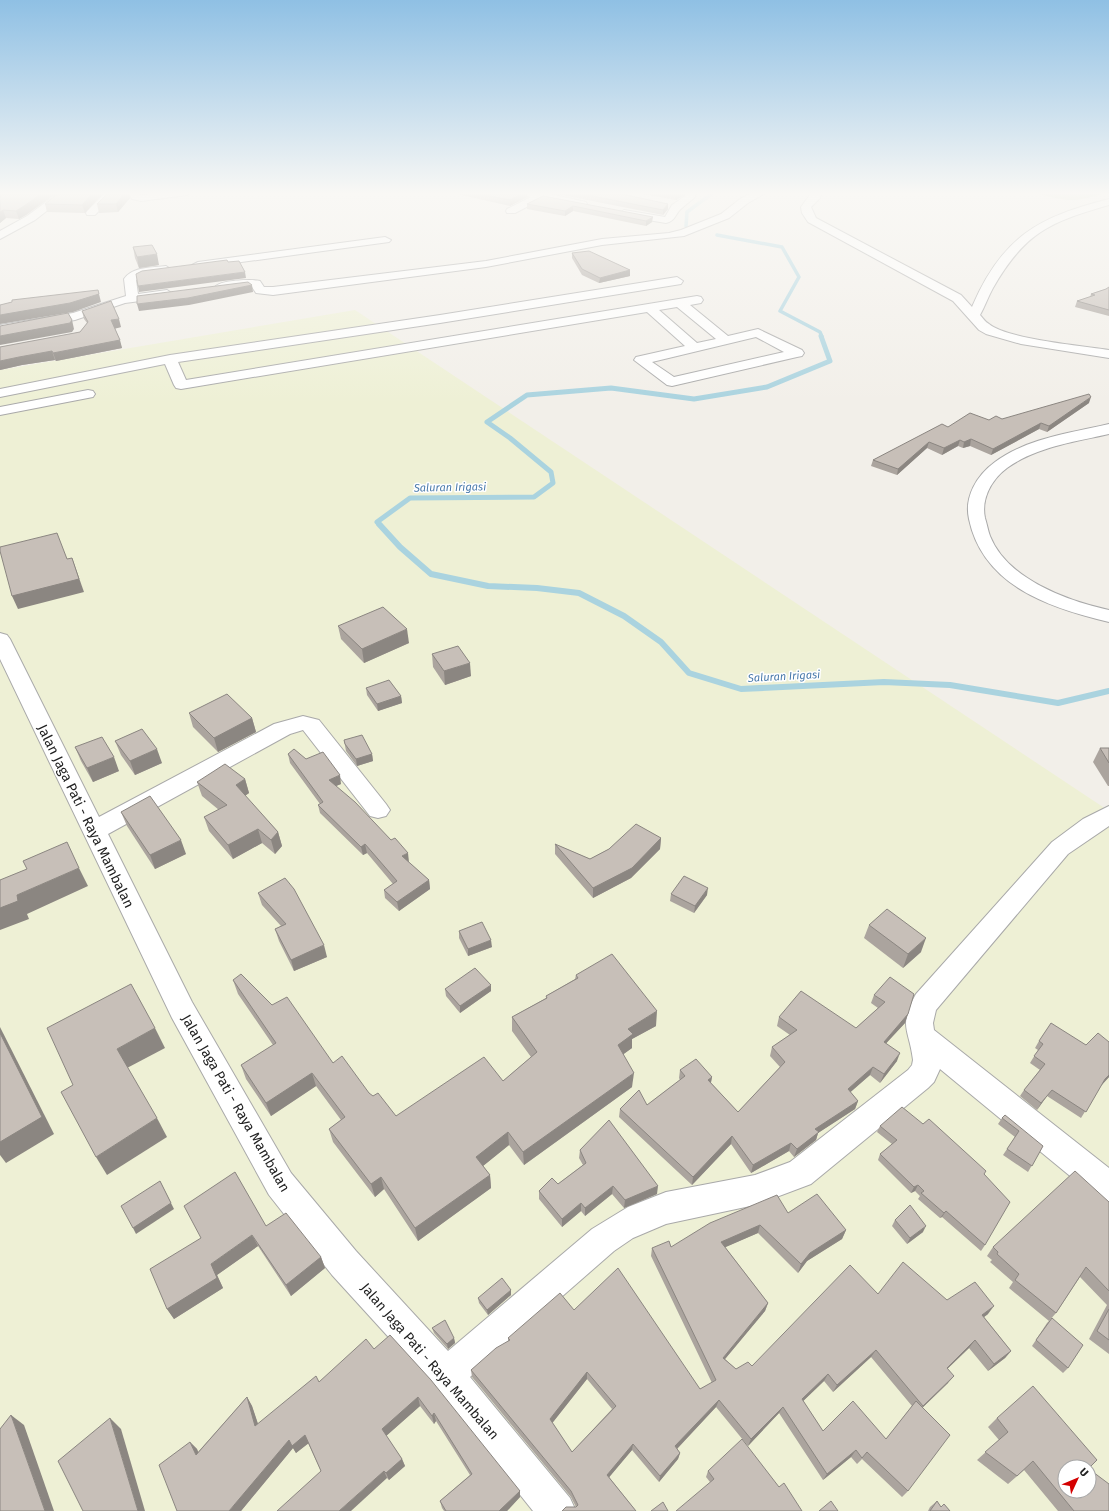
<svg xmlns="http://www.w3.org/2000/svg" width="1109" height="1511" font-family="'Fira Sans',sans-serif">
  <rect width="100%" height="100%" fill="#f2efe9"/>
  <!-- farmland -->
  <path fill="#eef0d5" fill-rule="evenodd" d="M355,310l754,501v700h-1109v-1141zM1065,1467h24v24h-24z"/>
  <!-- forest -->
  <path fill="#add19e" d="M1032,192h77c-35,11 -42,10 -77,0z"/>
  <g fill="none" stroke-linecap="round" stroke-linejoin="round">
    <!-- stream-far2 -->
    <g stroke="#aad3df" stroke-width="3.5">
      <polyline points="686,226 687,212 714,192"/>
      <polyline points="717,235 782,247 799,277 780,311 820,332 822,337"/>
    </g>
    <!-- stream-far1 -->
    <polyline stroke="#aad3df" stroke-width="5" points="380,525 377,522 410,498 534,497 553,483 551,472 510,438 487,422 527,395 611,388 694,399 767,387 830,361 821,336"/>
    <!-- stream -->
    <polyline stroke="#aad3df" stroke-width="6" points="379,524 400,547 431,574 488,586 537,588 579,593 624,616 661,642 689,673 741,689 884,682 950,685 1058,703 1109,691"/>
    <defs>
      <g id="minor">
        <polygon points="60,192 71,192 35,220 0,239 0,231 27,216"/>
        <polygon points="106,192 117,192 95,215 87,215 86,213 87,211"/>
        <polygon points="128,192 138,192 141,195 165,192 192,192 187,195 141,201 132,199"/>
        <polygon points="519,192 550,192 550,194 586,202 587,204 582,207 542,199 515,213 507,213 506,211 507,209 531,197 520,194"/>
        <path d="M686,192h10l-1,5c-4,4 -9,7 -13,11 -7,5 -6,13 -16,15l-42,-7 -5,-3 5,-3 41,7 7,-12 13,-9z"/>
        <path d="M754,192h13l-19,11 -19,15 -45,18 -82,9 -116,22 -213,28 -17,-2 -4,-6 -31,4 -6,-4c5,-7 37,-8 45,-6l4,6h9l213,-26 116,-22 67,-6 12,-3 40,-16 19,-15z"/>
        <path d="M812,192h10l-2,6 -9,9 5,11 145,77 11,12c30,-70 66,-90 137,-108v6c-59,17 -84,27 -116,83 -5,9 -8,18 -13,27 3,3 5,7 9,9 18,15 94,22 120,26v8l-88,-14 -35,-10 -7,-4 -26,-29 -145,-79 -6,-9 -1,-6z"/>
        <polygon points="385,237 391,240 389,242 198,268 192,265 198,262"/>
        <path d="M166,266l6,4 -2,2 -26,4 -8,4 2,14 29,-4 6,4 -2,3 -46,6 -50,17 -75,13v-8l73,-12 53,-17 -2,-17c9,-13 28,-11 42,-13z"/>
        <path d="M677,277l6,4 -2,3 -241,39 -262,39 8,18 511,-84 4,1 2,3 -2,3 -11,2 38,31 30,-7 44,21 2,3 -2,3 -5,1 -125,29 -5,-1 -33,-25 2,-3 49,-11 -38,-34 -466,77 -5,-1 -2,-3 -9,-21 -165,33v-8l170,-34 270,-40zM677,307l39,32 -19,4 -38,-33zM756,337l28,15 -110,25 -22,-15z"/>
        <polygon points="88,390 93,391 95,394 93,397 0,415 0,407"/>
        <path d="M1109,424v10c-35,8 -73,13 -102,34 -16,12 -26,31 -22,50 2,6 3,13 5,18 17,43 77,65 119,74v12c-59,-14 -126,-36 -140,-103 -5,-22 8,-44 26,-57 32,-24 76,-29 114,-38z"/>
        <path d="M0,633l7,2 3,4 89,178 175,-93 29,-8 16,4 67,84 4,6 -4,6 -8,2 -8,-2 -67,-86 -13,4 -182,100 84,168 99,171 65,78 92,100 144,-122 36,-22 38,-15 89,-17 35,-13 118,-92 4,-5 1,-5c-4,-32 -15,-33 3,-66l136,-152 31,-23 26,-13v20l-41,28 -132,156 -3,13 1,7 175,138v35l-11,-4 -158,-130 -6,13 -6,6 -117,96 -56,21 -89,19 -33,14 -19,13 -144,126 100,121 6,13h-43l-99,-124 -102,-112 -63,-80 -97,-177 -172,-359z"/>
      </g>
    </defs>
    <!-- minor casing -->
    <use href="#minor" stroke="#a9a9a9" stroke-width="2"/>
    <!-- minor -->
    <use href="#minor" fill="#fff" fill-rule="evenodd"/>
  </g>
  <!-- wall -->
  <g fill="#aba49e" fill-rule="evenodd">
    <polygon points="6,192 58,192 26,215 19,219 6,218 0,223 0,196"/>
    <polygon points="60,192 104,192 85,213 47,212 45,204"/>
    <polygon points="456,192 527,192 527,197 510,206 457,194"/>
    <polygon points="551,192 612,192 668,204 668,209 663,215 552,193"/>
    <polygon points="631,192 684,192 684,195 676,200"/>
    <polygon points="543,196 652,222 646,226 573,211 565,216 527,209 527,204"/>
    <polygon points="130,198 118,212 99,213 97,204"/>
    <polygon points="133,247 159,265 139,268 135,258"/>
    <polygon points="572,253 630,270 630,276 599,283 582,275 572,258"/>
    <polygon points="1109,287 1109,316 1075,307 1077,301 1090,297 1091,294 1106,289"/>
    <polygon points="82,311 121,327 115,328 122,348 56,361 55,360 22,365 0,370 0,347 80,332 87,323 84,319"/>
    <polygon points="1089,403 1047,432 1039,429 991,455 970,446 963,448 958,446 942,455 927,448 897,475 871,466 873,460 948,427 989,420 1002,419"/>
    <polygon points="338,626 409,643 364,663 341,639"/>
    <polygon points="432,654 471,676 445,685 433,667"/>
    <polygon points="366,688 401,696 402,703 378,711 367,695"/>
    <polygon points="189,713 252,718 256,732 218,752 193,727"/>
    <polygon points="344,740 372,754 373,761 357,766 346,751"/>
    <polygon points="115,741 162,763 135,775 121,755"/>
    <polygon points="75,747 119,771 93,782 81,761"/>
    <polygon points="1100,748 1109,748 1109,786 1108,786 1093,762"/>
    <polygon points="288,754 306,759 341,784 336,786 409,862 408,862 429,880 430,889 399,911 385,898 384,890 393,884 367,853 363,855 320,813 318,805 320,804 290,763"/>
    <polygon points="245,779 249,793 245,796 278,832 282,846 275,854 262,843 233,859 209,831 204,817 219,810 202,796 197,782"/>
    <polygon points="121,812 186,854 155,869 127,826"/>
    <polygon points="661,838 660,849 631,878 593,898 555,854 555,844 590,859 609,849"/>
    <polygon points="258,893 327,957 294,971 279,941 275,929 281,926 262,905"/>
    <polygon points="671,894 707,895 694,913 670,901"/>
    <polygon points="869,925 921,952 903,968 864,938"/>
    <polygon points="459,931 492,947 468,956 459,938"/>
    <polygon points="576,975 656,1026 632,1039 632,1048 623,1054 632,1087 524,1165 509,1145 483,1166 490,1175 491,1188 418,1241 384,1189 375,1197 333,1142 329,1129 341,1120 316,1086 271,1116 246,1079 241,1065 273,1045 238,994 233,980 272,1005 333,1063 396,1116 503,1081 531,1057 512,1031 512,1017 546,998 546,996 575,979"/>
    <polygon points="445,989 491,991 460,1013 446,996"/>
    <polygon points="874,995 908,1014 905,1023 886,1043 897,1061 880,1083 870,1075 850,1092 858,1101 855,1109 818,1133 816,1140 794,1157 789,1151 751,1173 731,1144 692,1185 619,1117 620,1109 647,1105 680,1080 679,1078 680,1070 712,1077 711,1083 738,1112 780,1067 770,1056 772,1047 790,1035 777,1026 779,1017 856,1028 878,1008 871,1003"/>
    <polygon points="1039,1041 1086,1045 1109,1042 1109,1077 1102,1084 1081,1118 1047,1096 1037,1110 1020,1096 1024,1090 1040,1070 1030,1063 1038,1050 1035,1048"/>
    <polygon points="1002,1118 1043,1146 1028,1172 1003,1155 1015,1137 998,1124"/>
    <polygon points="880,1126 984,1174 985,1245 981,1251 942,1217 940,1218 918,1199 920,1196 915,1191 911,1193 878,1160 880,1154 892,1144 877,1132"/>
    <polygon points="580,1150 657,1194 624,1208 612,1194 585,1216 581,1211 562,1227 539,1199 539,1191 558,1184 583,1165 579,1158"/>
    <polygon points="1109,1202 1109,1354 1089,1339 1107,1305 1080,1277 1056,1313 1049,1321 1009,1288 1013,1282 990,1262 992,1260 987,1256 993,1247"/>
    <path d="M788,1213l58,17 -4,9 -35,22 -9,12 -40,-40 -33,14 43,56 -3,8 -40,48 11,10 16,-3 126,-72 69,6 41,14 -4,3 27,34 -6,7 -17,13 -19,-23 -22,21 1,14 -25,24 -15,84 -6,6 -40,-38 -5,5 -6,-7 -28,23 -44,-67 -31,33 -32,-39 -39,42 3,4 -2,6 -19,23 -27,-32 -23,27 27,34 -60,-4 -5,-10 -99,-120 -1,-7 37,-29v-3l66,-28 126,79 12,-6 -61,-127 1,-8 19,-1zM871,1357l41,49 -26,33 -63,-8 -20,-30 21,-20 9,11zM587,1379l25,30 -40,43 -20,-29z"/>
    <polygon points="895,1220 923,1232 907,1244 892,1226"/>
    <polygon points="266,1226 321,1257 325,1268 291,1296 258,1246 217,1275 223,1288 174,1319 167,1309"/>
    <polygon points="511,1295 488,1315 479,1303 478,1298"/>
    <polygon points="1052,1318 1068,1368 1063,1373 1032,1346 1047,1323"/>
    <polygon points="432,1328 454,1338 455,1343 448,1349 434,1333"/>
    <polygon points="374,1349 520,1491 520,1497 507,1511 444,1511 442,1508 440,1501 470,1475 436,1421 434,1424 420,1406 386,1436 402,1459 405,1466 389,1480 387,1478 321,1471 308,1443 296,1453 293,1448 241,1511 190,1442 197,1449 198,1452 247,1397 252,1406 258,1424 319,1382"/>
    <polygon points="997,1418 1065,1467 1109,1511 1058,1511 1024,1470 1008,1484 977,1460 999,1440 988,1427"/>
    <polygon points="708,1471 779,1487 710,1482 706,1477"/>
    <polygon points="937,1501 941,1507 944,1504 950,1511 928,1511 930,1507"/>
  </g>
  <!-- shaded-wall -->
  <g fill="#8b8681">
    <polygon points="0,192 6,192 0,196"/>
    <polygon points="44,192 58,192 26,215 19,219 16,211"/>
    <polygon points="94,192 104,192 85,213 82,205"/>
    <polygon points="126,192 128,192 130,198 118,212 116,204"/>
    <polygon points="141,192 154,192 142,193"/>
    <polygon points="194,192 204,192 195,193"/>
    <polygon points="527,192 527,197 510,206 510,200"/>
    <polygon points="681,192 684,192 684,195 676,200 676,195"/>
    <polygon points="668,204 668,209 663,215 663,210"/>
    <polygon points="573,206 573,211 565,216 565,211"/>
    <polygon points="3,210 6,218 0,223 0,212"/>
    <polygon points="653,217 652,222 646,226 646,221"/>
    <polygon points="157,254 159,265 139,268 137,257"/>
    <polygon points="630,270 630,276 599,283 600,278"/>
    <polygon points="245,272 246,278 139,292 138,286"/>
    <polygon points="252,285 253,292 189,305 139,311 137,304"/>
    <polygon points="98,290 101,302 73,312 0,324 0,315"/>
    <polygon points="119,319 121,327 114,329 111,320"/>
    <polygon points="72,320 74,329 72,332 0,345 0,336"/>
    <polygon points="120,340 122,348 56,361 53,353"/>
    <polygon points="52,351 55,360 22,365 0,370 0,361 19,357"/>
    <polygon points="1091,397 1089,403 1047,432 1049,426"/>
    <polygon points="1041,423 1039,429 991,455 993,449"/>
    <polygon points="971,439 970,446 963,448 964,442"/>
    <polygon points="960,440 958,446 942,455 944,448"/>
    <polygon points="929,442 927,448 897,475 898,469"/>
    <polygon points="72,558 84,592 18,609 12,596"/>
    <polygon points="407,629 409,643 364,663 362,649"/>
    <polygon points="470,663 471,676 445,685 444,671"/>
    <polygon points="401,696 402,703 378,711 377,704"/>
    <polygon points="252,718 256,732 218,752 214,738"/>
    <polygon points="157,749 162,763 135,775 130,761"/>
    <polygon points="372,754 373,761 357,766 356,759"/>
    <polygon points="114,757 119,771 93,782 87,768"/>
    <polygon points="340,775 341,784 331,788 329,780"/>
    <polygon points="245,779 249,793 240,799 236,785"/>
    <polygon points="258,829 262,843 233,859 228,845"/>
    <polygon points="278,832 282,846 275,854 271,840"/>
    <polygon points="661,838 660,849 631,878 593,898 593,888"/>
    <polygon points="181,840 186,854 155,869 150,855"/>
    <polygon points="365,844 367,853 363,855 361,847"/>
    <polygon points="408,853 409,862 403,865 402,856"/>
    <polygon points="79,868 88,886 27,914 29,919 0,930 0,908 17,895"/>
    <polygon points="429,880 430,889 399,911 397,902"/>
    <polygon points="708,888 707,895 694,913 695,906"/>
    <polygon points="926,938 921,952 903,968 908,954"/>
    <polygon points="491,940 492,947 468,956 468,949"/>
    <polygon points="324,945 327,957 294,971 291,960"/>
    <polygon points="491,985 491,991 460,1013 460,1006"/>
    <polygon points="657,1011 656,1026 632,1039 632,1048 617,1059 618,1045 628,1029"/>
    <polygon points="908,1014 905,1023 880,1050 884,1042"/>
    <polygon points="0,1027 54,1134 6,1163 0,1155"/>
    <polygon points="155,1028 165,1048 127,1068 117,1049"/>
    <polygon points="900,1053 897,1061 880,1083 884,1074"/>
    <polygon points="873,1067 870,1075 845,1097 848,1089"/>
    <polygon points="312,1073 316,1086 271,1116 266,1103"/>
    <polygon points="634,1073 632,1087 524,1165 523,1152"/>
    <polygon points="1109,1075 1109,1077 1101,1086 1105,1079"/>
    <polygon points="712,1077 710,1086 708,1080"/>
    <polygon points="1052,1090 1047,1096 1037,1110 1041,1103"/>
    <polygon points="858,1101 855,1109 818,1133 816,1140 794,1157 797,1149 815,1129"/>
    <polygon points="157,1118 167,1137 107,1175 96,1157"/>
    <polygon points="508,1132 509,1145 478,1170 476,1157"/>
    <polygon points="732,1136 731,1144 692,1185 693,1177"/>
    <polygon points="791,1143 789,1151 751,1173 753,1165"/>
    <polygon points="490,1175 491,1188 418,1241 415,1228"/>
    <polygon points="381,1177 384,1189 375,1197 371,1184"/>
    <polygon points="160,1181 174,1209 136,1234 133,1228"/>
    <polygon points="918,1185 915,1191 911,1193 914,1187"/>
    <polygon points="613,1186 612,1194 585,1216 585,1208"/>
    <polygon points="658,1186 657,1194 624,1208 625,1200"/>
    <polygon points="581,1203 581,1211 562,1227 562,1219"/>
    <polygon points="946,1211 942,1217 940,1218 944,1213"/>
    <polygon points="760,1225 758,1233 719,1250 721,1242"/>
    <polygon points="926,1226 923,1232 907,1244 910,1238"/>
    <polygon points="846,1230 842,1239 807,1261 798,1273 801,1264 810,1253"/>
    <polygon points="252,1235 258,1246 217,1275 223,1288 174,1319 167,1309 211,1264"/>
    <polygon points="321,1257 325,1268 291,1296 286,1285"/>
    <polygon points="511,1290 511,1295 488,1315 487,1310"/>
    <polygon points="768,1303 765,1311 720,1365 723,1358"/>
    <polygon points="994,1306 988,1314 976,1323 982,1315"/>
    <polygon points="454,1338 455,1343 448,1349 447,1344"/>
    <polygon points="975,1340 969,1348 941,1375 947,1368"/>
    <polygon points="876,1350 871,1357 833,1392 837,1385"/>
    <polygon points="1011,1351 1005,1358 988,1371 994,1364"/>
    <polygon points="587,1372 587,1379 550,1426 550,1419"/>
    <polygon points="828,1374 824,1381 798,1406 802,1399"/>
    <polygon points="954,1376 948,1383 918,1412 923,1406"/>
    <polygon points="247,1397 252,1406 261,1433 255,1426"/>
    <polygon points="418,1397 420,1406 385,1437 382,1429"/>
    <polygon points="719,1400 716,1407 673,1453 675,1446"/>
    <polygon points="783,1407 779,1413 748,1446 751,1439"/>
    <polygon points="434,1413 436,1421 434,1424 432,1416"/>
    <polygon points="11,1415 24,1425 54,1511 45,1511"/>
    <polygon points="110,1418 121,1429 145,1511 138,1511"/>
    <polygon points="305,1435 309,1443 296,1453 293,1448 241,1511 229,1511 289,1440"/>
    <polygon points="190,1442 197,1449 202,1462 196,1455"/>
    <polygon points="633,1444 632,1450 606,1481 607,1475"/>
    <polygon points="856,1450 851,1457 823,1480 827,1474"/>
    <polygon points="680,1453 678,1459 659,1482 660,1476"/>
    <polygon points="402,1459 405,1466 389,1480 386,1473"/>
    <polygon points="384,1471 387,1478 351,1511 339,1511"/>
    <polygon points="520,1491 520,1497 507,1511 499,1511"/>
  </g>
  <!-- building -->
  <g fill="#c7bfb8" stroke="#8b8681" fill-rule="evenodd">
    <polygon points="6,192 44,192 24,206 16,211 3,210 0,212 0,196"/>
    <polygon points="60,192 94,192 82,205 45,204"/>
    <polygon points="109,192 126,192 116,204 97,204"/>
    <polygon points="469,192 527,192 510,200"/>
    <polygon points="572,192 612,192 668,204 663,210"/>
    <polygon points="658,192 681,192 676,195"/>
    <polygon points="543,196 653,217 646,221 573,206 565,211 527,204"/>
    <polygon points="152,245 157,254 137,257 133,247"/>
    <polygon points="589,251 630,270 600,278 582,269 572,253"/>
    <polygon points="227,260 228,262 239,261 245,272 138,286 136,274 142,271"/>
    <polygon points="248,282 252,285 188,298 137,304 137,296"/>
    <polygon points="1109,287 1109,310 1077,301 1095,295 1091,294 1106,289"/>
    <polygon points="98,290 99,294 70,303 0,315 0,305 12,302 12,300"/>
    <polygon points="111,301 119,319 111,320 120,340 53,353 52,351 19,357 0,361 0,347 80,332 88,322 82,311"/>
    <polygon points="68,313 72,320 70,323 0,336 0,326"/>
    <polygon points="1089,394 1091,397 1049,426 1041,423 993,449 971,439 964,442 960,440 944,448 929,442 898,469 873,460 942,424 948,427 970,413 989,420 996,416 1002,419"/>
    <polygon points="57,533 67,559 72,558 79,579 12,596 0,551 0,547"/>
    <polygon points="383,607 407,629 362,649 338,626"/>
    <polygon points="458,646 470,663 444,671 432,654"/>
    <polygon points="389,680 401,696 377,704 366,688"/>
    <polygon points="227,694 252,718 214,738 189,713"/>
    <polygon points="142,729 157,749 130,761 115,741"/>
    <polygon points="362,735 372,754 356,759 345,744 344,740"/>
    <polygon points="102,737 114,757 87,768 75,747"/>
    <polygon points="1100,748 1109,748 1109,763"/>
    <polygon points="294,749 306,759 323,752 340,775 329,780 355,802 391,840 395,838 408,853 402,856 429,880 397,902 384,890 397,881 365,844 361,847 318,805 323,802 288,754"/>
    <polygon points="225,764 245,779 236,785 278,832 271,840 258,829 228,845 204,817 227,805 197,782"/>
    <polygon points="150,796 181,840 150,855 121,812"/>
    <polygon points="636,824 661,838 632,868 593,888 555,844 590,859 609,849"/>
    <polygon points="67,842 79,868 17,895 18,901 0,908 0,880 27,869 23,861"/>
    <polygon points="684,876 708,888 695,906 671,894"/>
    <polygon points="285,878 294,889 324,945 291,960 275,929 286,924 258,893"/>
    <polygon points="887,909 926,938 908,954 869,925"/>
    <polygon points="482,922 491,940 468,949 459,931"/>
    <polygon points="612,954 657,1011 628,1029 633,1034 618,1045 634,1073 523,1152 508,1132 476,1157 490,1175 415,1228 381,1177 371,1184 329,1129 345,1117 312,1073 266,1103 241,1065 276,1043 233,980 241,974 272,1005 287,997 333,1063 342,1056 369,1093 373,1096 378,1093 396,1116 484,1057 503,1081 537,1052 512,1017 547,998 546,996 578,978 576,975"/>
    <polygon points="475,968 491,985 460,1006 445,989"/>
    <polygon points="890,977 914,994 908,1014 884,1042 900,1053 884,1074 873,1067 848,1089 858,1101 815,1129 819,1132 797,1149 791,1143 753,1165 732,1136 693,1177 620,1109 639,1090 647,1105 685,1076 680,1070 696,1059 712,1077 708,1080 738,1112 785,1062 772,1047 797,1030 779,1017 801,991 856,1028 885,1002 874,995"/>
    <polygon points="131,984 155,1028 117,1049 157,1118 96,1157 61,1092 73,1085 47,1028"/>
    <polygon points="1051,1023 1086,1045 1098,1033 1109,1042 1109,1075 1105,1079 1086,1112 1052,1090 1041,1103 1024,1090 1045,1064 1034,1056 1043,1044 1039,1041"/>
    <polygon points="0,1033 42,1117 0,1142"/>
    <polygon points="902,1107 923,1124 929,1119 986,1171 984,1174 1010,1202 985,1245 946,1211 944,1213 921,1193 924,1191 918,1185 914,1187 880,1154 897,1140 880,1126"/>
    <polygon points="1005,1115 1043,1146 1032,1166 1007,1149 1019,1131 1002,1118"/>
    <polygon points="609,1120 658,1186 625,1200 613,1186 585,1208 581,1203 562,1219 539,1191 552,1178 558,1184 586,1163 580,1150"/>
    <polygon points="1075,1171 1109,1202 1109,1291 1086,1267 1056,1313 1015,1280 1019,1274 997,1254 998,1252 993,1247"/>
    <polygon points="235,1172 266,1226 286,1213 321,1257 286,1285 252,1235 211,1264 217,1278 167,1309 150,1269 201,1238 184,1206"/>
    <polygon points="160,1181 171,1203 133,1228 121,1206"/>
    <path d="M817,1194l29,36 -36,23 -9,11 -41,-39 -39,17 47,61 -45,55 13,11 12,-7 4,4 98,-101 28,29 25,-32 44,38 28,-18 19,24 -12,9 29,36 -17,13 -19,-24 -28,28 7,8 -31,30 -47,-56 -39,35 -9,-11 -26,25 21,32 30,-30 33,38 30,-38 34,34 -42,56 -41,-39 -5,6 -6,-8 -29,24 -44,-67 -32,32 -32,-39 -44,46 5,7 -20,23 -27,-32 -26,31 29,36h-74l4,-4h10l2,-2 -7,-14 -100,-121 25,-22 14,-8 -2,-2 52,-45 14,17 44,-42 82,121 16,-9 -64,-132 17,-7 2,6 39,-24 67,-28 11,18zM587,1372l29,34 -44,46 -22,-33z"/>
    <polygon points="910,1205 926,1226 910,1238 895,1220"/>
    <polygon points="502,1278 511,1290 487,1310 478,1298"/>
    <polygon points="1109,1309 1109,1340 1097,1331"/>
    <polygon points="1052,1318 1083,1345 1068,1368 1036,1340"/>
    <polygon points="445,1320 454,1338 447,1344 432,1328"/>
    <polygon points="390,1335 431,1380 520,1491 499,1511 446,1511 440,1501 472,1474 434,1413 432,1416 418,1397 382,1429 402,1459 386,1473 384,1471 339,1511 277,1511 321,1471 305,1435 292,1446 289,1440 229,1511 177,1511 159,1465 190,1442 196,1455 247,1397 255,1426 316,1376 319,1382 366,1339 374,1349"/>
    <polygon points="1033,1386 1097,1460 1089,1468 1089,1467 1065,1467 1065,1491 1089,1491 1089,1469 1109,1484 1109,1511 1074,1511 1033,1461 1017,1476 985,1452 1008,1432 997,1418"/>
    <polygon points="11,1415 45,1511 0,1511 0,1429"/>
    <polygon points="110,1418 138,1511 83,1511 58,1461"/>
    <polygon points="742,1439 779,1487 784,1483 802,1511 676,1511 714,1479 708,1471"/>
    <polygon points="831,1501 838,1511 819,1511"/>
    <polygon points="937,1501 941,1507 944,1504 950,1511 930,1511"/>
    <polygon points="663,1502 668,1511 651,1511"/>
  </g>
  <!-- sky -->
  <linearGradient id="sky" x2="0" y2="1"><stop stop-color="#8fc0e4"/><stop offset="0.48" stop-color="#f9f8f5"/><stop offset="1" stop-color="#f9f8f5" stop-opacity="0"/></linearGradient>
  <rect width="1109" height="403" fill="url(#sky)"/>
  <g text-anchor="middle" stroke-width="3" stroke-linejoin="round" paint-order="stroke">
    <!-- far-water labels -->
    <g font-size="11" font-style="italic" fill="#4a7aab" stroke="#fff">
      <text transform="translate(450 487) rotate(-1)" y="4">Saluran Irigasi</text>
      <text transform="translate(784 676) rotate(-3)" y="4">Saluran Irigasi</text>
    </g>
    <!-- near-street labels -->
    <g font-size="14" fill="#222" stroke="#fff">
      <text transform="translate(86 816) rotate(64)" y="5">Jalan Jaga Pati - Raya Mambalan</text>
      <text transform="translate(236 1103) rotate(60)" y="5">Jalan Jaga Pati - Raya Mambalan</text>
      <text transform="translate(430 1361) rotate(49)" y="5">Jalan Jaga Pati - Raya Mambalan</text>
    </g>
  </g>
  <!-- north arrow -->
  <g transform="translate(1077 1479) rotate(46)"><circle r="19" fill="#ffffff" stroke="#a7a7a7"/>
  <path d="M0-3L7 15L0 10L-7 15Z" fill="#d40000"/>
  <text y="-6" font-size="11" font-weight="bold" text-anchor="middle" fill="#222222">U</text>
  </g>
</svg>
